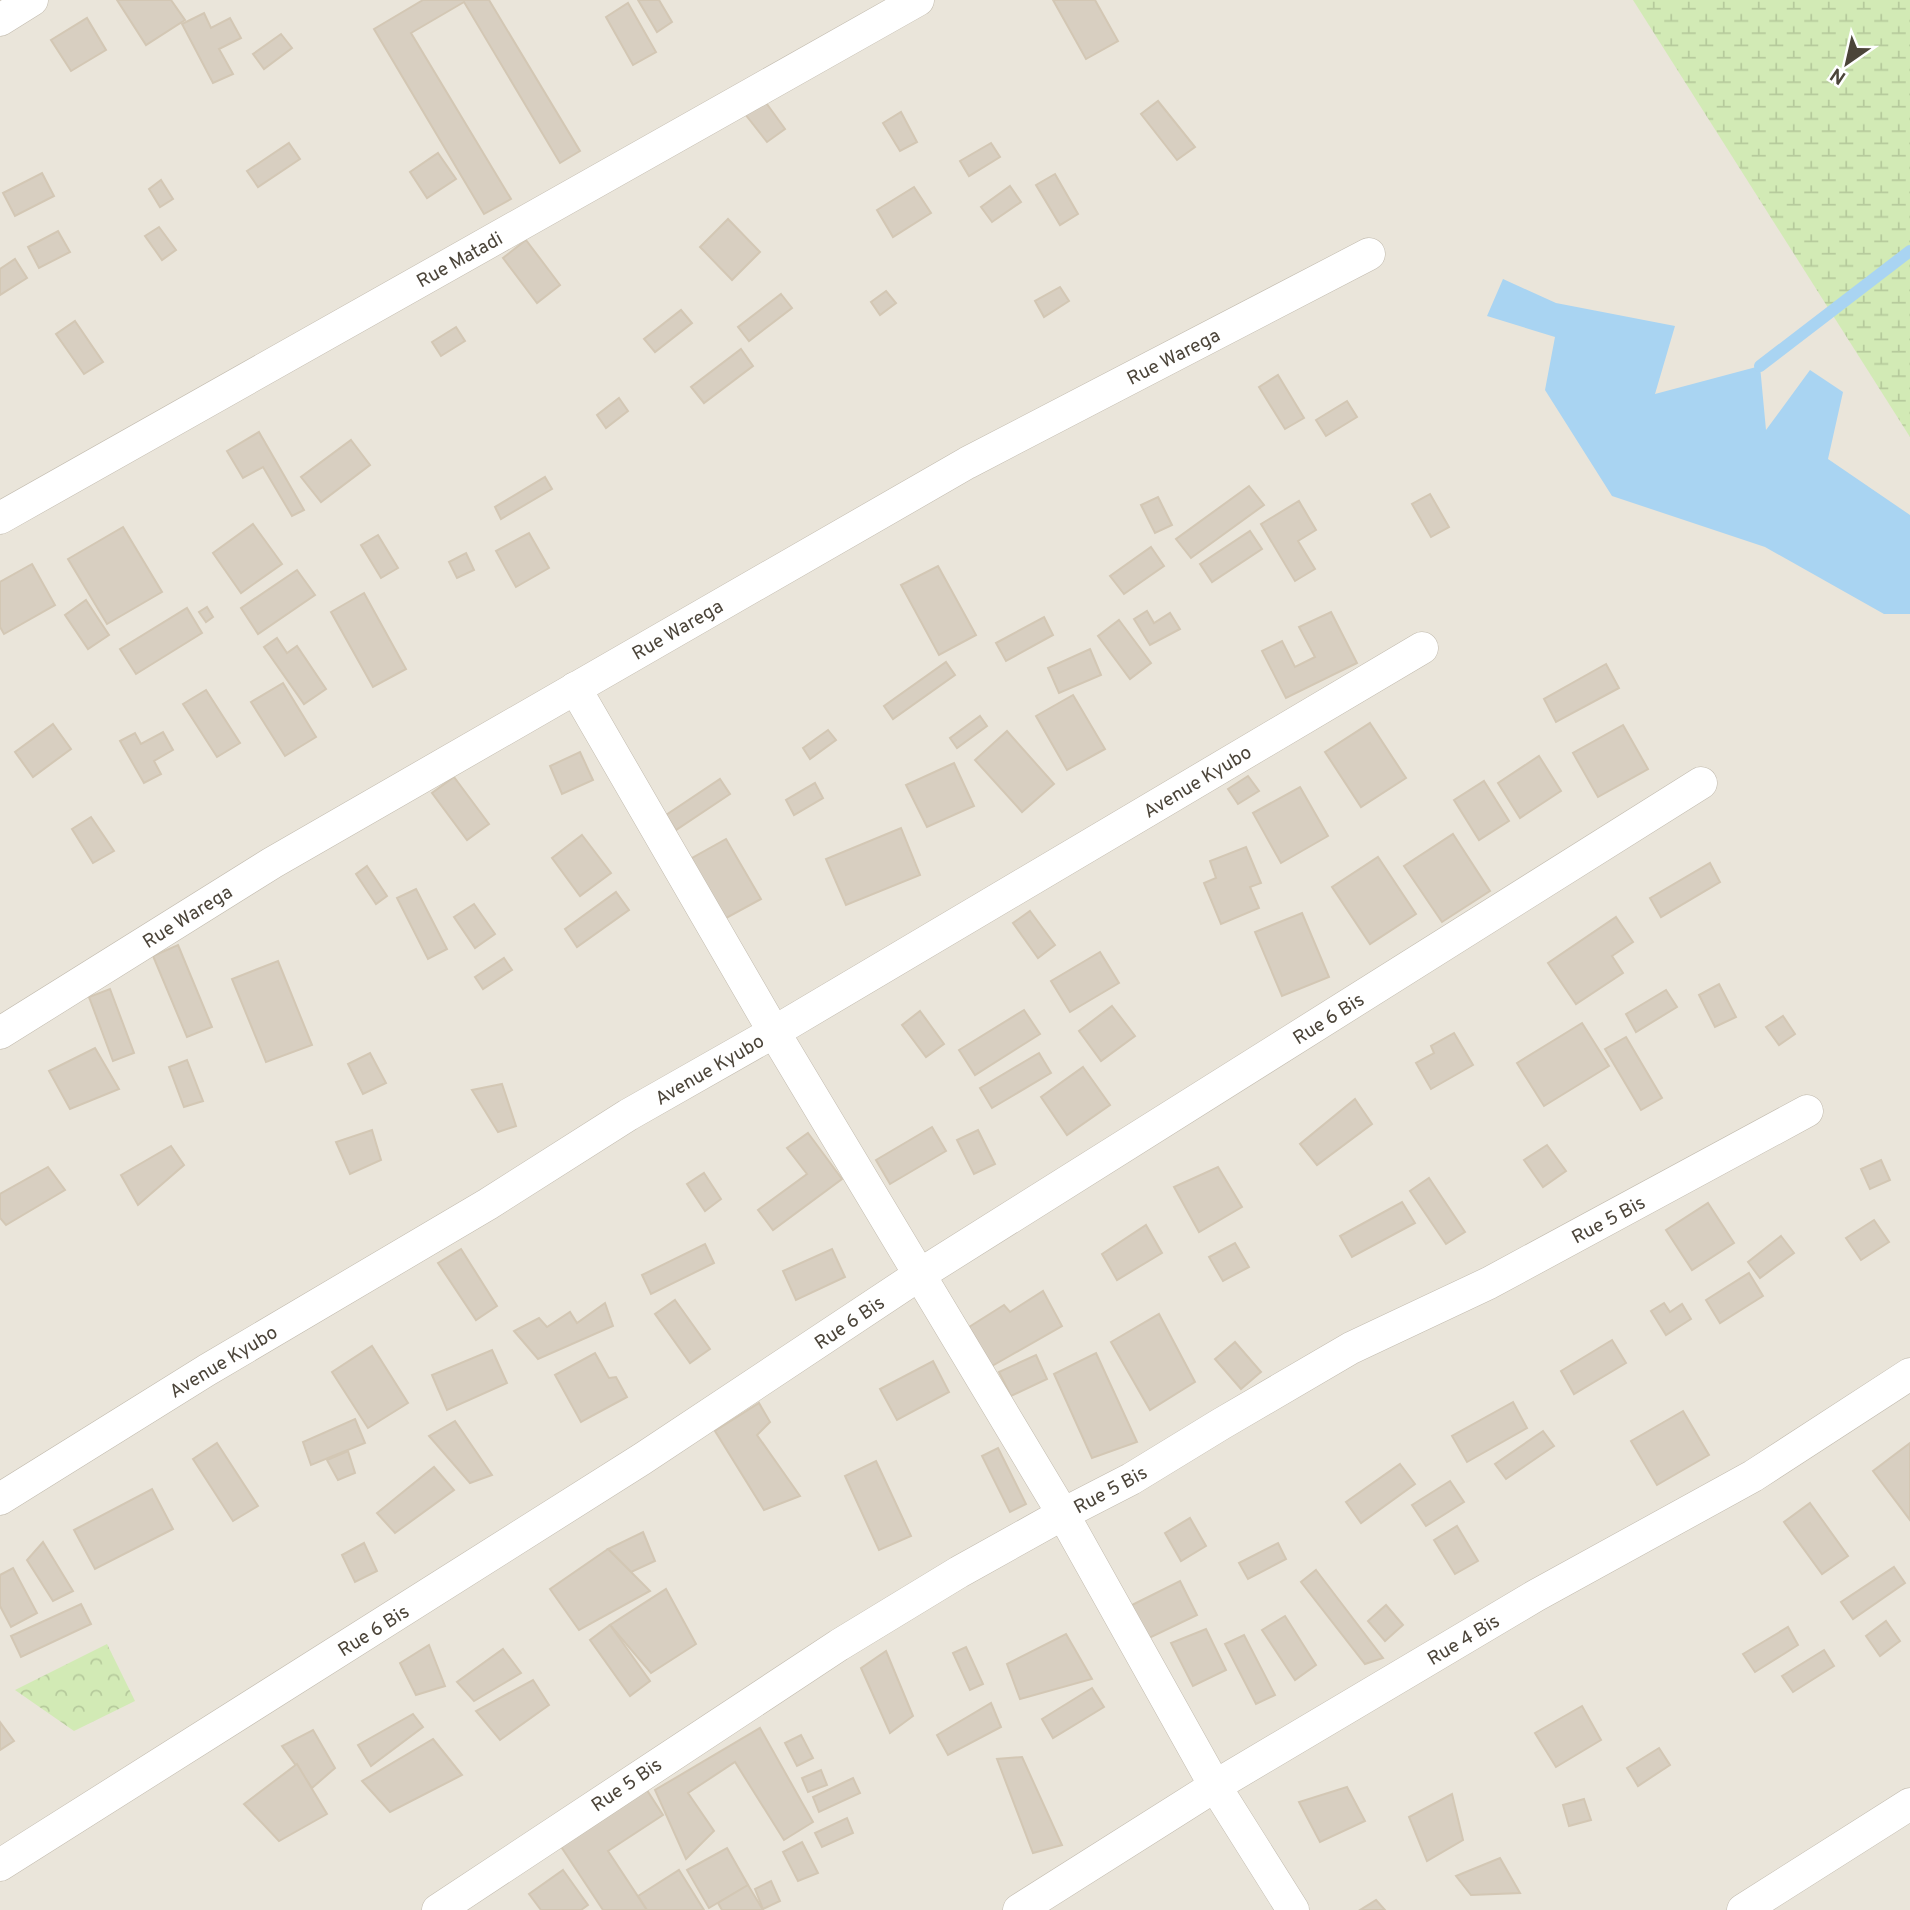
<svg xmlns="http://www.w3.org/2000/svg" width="1910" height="1910" font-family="Overpass,sans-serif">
  <defs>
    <pattern id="wetland-marsh" width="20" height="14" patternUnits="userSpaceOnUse" patternTransform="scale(1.75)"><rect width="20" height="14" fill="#d2eab5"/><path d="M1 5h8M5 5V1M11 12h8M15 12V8" fill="none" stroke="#b6ca9c"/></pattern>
    <pattern id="park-crowns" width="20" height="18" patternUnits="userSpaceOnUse" patternTransform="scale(1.75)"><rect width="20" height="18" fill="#d2eab5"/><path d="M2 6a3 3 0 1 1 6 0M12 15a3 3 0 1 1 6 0" fill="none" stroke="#b6ca9c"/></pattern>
  </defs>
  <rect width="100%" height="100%" fill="#f6f3ec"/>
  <!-- residential -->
  <polygon fill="#eae5da" points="0,0 1763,0 1910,242 1910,1910 0,1910"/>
  <!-- wetland -->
  <polygon fill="url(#wetland-marsh)" points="1633,0 1910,0 1910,437"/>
  <!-- park -->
  <polygon fill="url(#park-crowns)" points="107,1644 135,1701 74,1731 15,1690"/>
  <!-- water -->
  <polygon fill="#a9d4f2" points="1503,279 1556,303 1675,326 1655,394 1760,366 1766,430 1810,370 1843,392 1828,459 1910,515 1910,614 1884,614 1765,547 1612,496 1545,390 1555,337 1487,316"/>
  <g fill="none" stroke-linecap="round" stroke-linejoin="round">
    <!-- stream -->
    <polyline stroke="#a9d4f2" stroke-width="12" points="1760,366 1910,251"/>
  </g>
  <!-- building -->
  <g fill="#d8cfc1" stroke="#d3c7b4" stroke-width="2">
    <polygon points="117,0 171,0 185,20 146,45"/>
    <polygon points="423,0 489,0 580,151 560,163 464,2 411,33 511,199 484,214 374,29"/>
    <polygon points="638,0 659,0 672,22 657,32"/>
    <polygon points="1053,0 1095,0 1118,41 1086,59"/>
    <polygon points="628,3 656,52 633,65 606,17"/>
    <polygon points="204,13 211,28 230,18 241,38 219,49 233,74 213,83 182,24"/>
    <polygon points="87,18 106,50 71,71 51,40"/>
    <polygon points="281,34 292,48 264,69 253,54"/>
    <polygon points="764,100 785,129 767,142 745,114"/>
    <polygon points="1158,101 1195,147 1177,160 1141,114"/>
    <polygon points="901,112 917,142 900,151 883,123"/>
    <polygon points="289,143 300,159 258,187 247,171"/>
    <polygon points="991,143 1000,157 969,176 960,161"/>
    <polygon points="438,153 456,179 427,198 410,172"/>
    <polygon points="42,173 54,196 15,216 3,193"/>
    <polygon points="1055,174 1078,214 1060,225 1036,185"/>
    <polygon points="161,180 173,199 160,207 149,189"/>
    <polygon points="1010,186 1021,202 992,222 981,207"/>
    <polygon points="914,187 931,213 893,237 877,210"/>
    <polygon points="728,219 760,252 732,280 700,247"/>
    <polygon points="159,227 176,250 162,260 145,236"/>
    <polygon points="58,231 70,252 39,268 28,247"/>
    <polygon points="526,240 560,285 537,303 503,258"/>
    <polygon points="15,259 27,278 0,295 0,269"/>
    <polygon points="1060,287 1069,301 1044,317 1035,301"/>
    <polygon points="886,291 896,303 880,315 871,302"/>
    <polygon points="781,294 792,308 749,341 738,327"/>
    <polygon points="681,310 692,323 655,352 644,339"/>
    <polygon points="75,321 103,362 84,374 56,334"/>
    <polygon points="456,327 465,341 441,356 432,342"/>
    <polygon points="741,349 753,366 704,403 691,387"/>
    <polygon points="1278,375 1304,418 1285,429 1259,387"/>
    <polygon points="619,398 628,411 606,428 597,415"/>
    <polygon points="1347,401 1357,417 1326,436 1316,420"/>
    <polygon points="259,432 304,510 292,516 263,467 243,478 227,451"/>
    <polygon points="351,440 370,465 321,502 301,477"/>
    <polygon points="545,477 552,489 501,519 495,507"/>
    <polygon points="1249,486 1264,505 1191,558 1176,539"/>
    <polygon points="1430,494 1449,527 1431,537 1412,504"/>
    <polygon points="1158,497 1172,525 1155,533 1141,505"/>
    <polygon points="1299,501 1316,530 1298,541 1315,569 1295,581 1261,524"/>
    <polygon points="253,524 282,564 241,593 213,553"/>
    <polygon points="123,527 162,592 107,624 68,559"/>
    <polygon points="1250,531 1262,549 1212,582 1200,564"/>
    <polygon points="529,533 549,568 516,587 496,551"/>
    <polygon points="378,535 398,568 381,578 361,545"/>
    <polygon points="1151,547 1164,566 1124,594 1110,576"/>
    <polygon points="466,553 474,570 457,578 449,562"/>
    <polygon points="32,564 55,605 4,634 0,627 0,582"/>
    <polygon points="938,566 976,635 939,655 901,585"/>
    <polygon points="297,570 315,595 258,634 241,608"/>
    <polygon points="364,593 406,669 373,687 331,612"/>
    <polygon points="86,600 109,635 88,649 65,615"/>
    <polygon points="207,607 213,617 206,622 199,612"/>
    <polygon points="187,608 202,633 136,674 120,649"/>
    <polygon points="1147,611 1154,623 1170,613 1180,629 1150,645 1134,619"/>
    <polygon points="1331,612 1357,663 1286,698 1262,651 1282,641 1295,667 1315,657 1299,627"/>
    <polygon points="1044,617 1053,635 1006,661 996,643"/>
    <polygon points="1119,620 1151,663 1130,679 1098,636"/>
    <polygon points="277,638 287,653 297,646 326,689 304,704 264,647"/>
    <polygon points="1090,649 1101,675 1059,693 1048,668"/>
    <polygon points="946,662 955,675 893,719 884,706"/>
    <polygon points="1606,664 1619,688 1556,722 1544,699"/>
    <polygon points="283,683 316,737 285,756 251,702"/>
    <polygon points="206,690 240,743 217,757 183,704"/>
    <polygon points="1073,695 1105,749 1067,770 1036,716"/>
    <polygon points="980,716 987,726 957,748 950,738"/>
    <polygon points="1370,723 1406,778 1361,807 1325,752"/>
    <polygon points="53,724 71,749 33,777 15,752"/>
    <polygon points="1623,725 1648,769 1598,797 1573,753"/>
    <polygon points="828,730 836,740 810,759 803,748"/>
    <polygon points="1007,731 1054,784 1022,812 975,760"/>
    <polygon points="163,732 173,750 154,761 161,774 144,783 120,741 135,733 141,744"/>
    <polygon points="580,752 593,780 562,794 550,766"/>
    <polygon points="1539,756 1561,791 1520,818 1498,783"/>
    <polygon points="954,763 974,806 927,827 906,785"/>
    <polygon points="1248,776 1259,791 1238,804 1228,789"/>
    <polygon points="454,777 489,824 467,840 432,793"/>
    <polygon points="720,779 730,794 676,830 666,815"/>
    <polygon points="1484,781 1509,821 1479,840 1454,800"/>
    <polygon points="815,783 823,798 794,815 786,800"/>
    <polygon points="1300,787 1328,836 1281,863 1253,813"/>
    <polygon points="91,817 114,851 93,863 72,829"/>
    <polygon points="901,828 920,875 846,905 826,859"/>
    <polygon points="1453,834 1490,891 1442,922 1404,866"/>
    <polygon points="582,835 611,873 580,896 552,858"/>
    <polygon points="726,839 761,899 719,922 685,862"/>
    <polygon points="1246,847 1261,883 1250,887 1259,908 1221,924 1204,883 1216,878 1210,861"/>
    <polygon points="1378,857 1416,914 1370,944 1332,887"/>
    <polygon points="1710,863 1720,882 1661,917 1650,898"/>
    <polygon points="367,866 387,896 376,904 356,874"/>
    <polygon points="416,889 447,949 428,959 397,898"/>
    <polygon points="616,892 629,910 577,947 565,929"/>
    <polygon points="474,904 495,934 475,948 454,917"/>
    <polygon points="1030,911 1055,945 1038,958 1013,923"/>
    <polygon points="1302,913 1329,977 1282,996 1255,932"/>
    <polygon points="1616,917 1633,942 1612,956 1623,973 1576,1004 1548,963"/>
    <polygon points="178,945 212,1027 187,1037 153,956"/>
    <polygon points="1100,952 1119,983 1070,1012 1051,981"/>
    <polygon points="504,958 512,970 483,989 475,977"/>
    <polygon points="278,961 312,1045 266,1062 232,979"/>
    <polygon points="1719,984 1736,1017 1715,1027 1699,995"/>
    <polygon points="110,989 134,1053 113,1061 89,997"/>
    <polygon points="1666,990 1677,1007 1636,1032 1626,1014"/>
    <polygon points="1112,1006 1135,1036 1101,1061 1079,1031"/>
    <polygon points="1024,1010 1040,1034 975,1075 959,1050"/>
    <polygon points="920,1011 944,1044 926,1057 902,1025"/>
    <polygon points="1783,1016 1795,1034 1779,1045 1766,1027"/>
    <polygon points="1582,1023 1609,1066 1544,1106 1517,1063"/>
    <polygon points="1454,1033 1473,1065 1431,1089 1416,1063 1434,1053 1431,1046"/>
    <polygon points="1626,1037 1662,1098 1641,1110 1605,1049"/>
    <polygon points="95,1048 119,1089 70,1109 49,1071"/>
    <polygon points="370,1053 386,1083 363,1094 348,1064"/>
    <polygon points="1039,1053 1051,1073 992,1108 980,1088"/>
    <polygon points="187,1060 203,1101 184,1107 169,1067"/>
    <polygon points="1083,1067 1110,1105 1067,1135 1041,1097"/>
    <polygon points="502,1084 516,1126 498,1132 472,1090"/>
    <polygon points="1355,1099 1372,1124 1317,1165 1300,1144"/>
    <polygon points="932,1127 946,1151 890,1184 876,1160"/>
    <polygon points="372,1130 381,1160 350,1174 336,1142"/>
    <polygon points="978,1130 995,1164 974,1174 957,1140"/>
    <polygon points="808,1133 842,1179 773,1230 758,1210 807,1174 787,1148"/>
    <polygon points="1547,1145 1566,1171 1543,1187 1524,1160"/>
    <polygon points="171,1146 184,1165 138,1205 121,1175"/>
    <polygon points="1881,1160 1890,1180 1870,1189 1861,1169"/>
    <polygon points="48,1167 65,1190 6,1225 0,1218 0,1194"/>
    <polygon points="1218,1167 1242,1207 1199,1232 1174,1187"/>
    <polygon points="704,1173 721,1199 705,1211 687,1184"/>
    <polygon points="1429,1178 1465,1232 1446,1244 1410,1191"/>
    <polygon points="1402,1202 1415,1223 1352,1257 1340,1236"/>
    <polygon points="1708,1203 1734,1243 1692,1270 1666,1230"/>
    <polygon points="1874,1220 1889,1242 1861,1260 1846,1238"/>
    <polygon points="1146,1225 1162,1253 1117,1280 1102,1254"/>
    <polygon points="1781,1236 1794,1253 1760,1278 1748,1262"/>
    <polygon points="1235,1243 1249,1267 1223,1281 1209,1257"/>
    <polygon points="705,1244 714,1263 651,1294 642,1275"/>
    <polygon points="461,1249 497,1306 476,1320 438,1263"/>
    <polygon points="832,1249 845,1277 796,1300 783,1271"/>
    <polygon points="1749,1273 1763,1296 1720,1323 1706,1300"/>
    <polygon points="1043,1291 1062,1326 992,1366 969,1327 1004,1305 1010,1312"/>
    <polygon points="675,1300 710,1349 690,1363 655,1314"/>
    <polygon points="605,1303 613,1326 538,1359 514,1331 539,1318 547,1327 570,1312 577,1323"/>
    <polygon points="1664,1303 1670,1312 1682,1304 1691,1319 1666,1335 1651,1311"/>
    <polygon points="1159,1314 1195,1382 1150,1410 1111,1342"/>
    <polygon points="1612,1340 1626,1363 1574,1394 1561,1371"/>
    <polygon points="1235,1342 1261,1372 1241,1389 1215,1359"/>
    <polygon points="372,1346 408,1403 368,1428 332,1372"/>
    <polygon points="492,1350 507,1383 447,1410 432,1375"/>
    <polygon points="595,1353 609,1378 616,1377 627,1397 581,1422 555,1375"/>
    <polygon points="1096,1353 1137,1442 1092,1458 1054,1374"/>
    <polygon points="1036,1355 1047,1379 1011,1396 999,1372"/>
    <polygon points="933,1361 949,1392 897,1420 880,1389"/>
    <polygon points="1513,1402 1527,1428 1467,1462 1452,1436"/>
    <polygon points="759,1403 770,1422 757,1435 800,1496 764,1510 715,1431"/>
    <polygon points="1683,1411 1709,1455 1657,1485 1631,1441"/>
    <polygon points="355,1419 365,1443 311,1465 303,1442"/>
    <polygon points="455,1421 492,1475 470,1483 429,1436"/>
    <polygon points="1543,1431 1554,1446 1506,1479 1495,1464"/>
    <polygon points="217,1443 258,1506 233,1521 193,1459"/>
    <polygon points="1910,1443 1910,1520 1873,1471"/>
    <polygon points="998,1448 1026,1504 1010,1512 982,1456"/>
    <polygon points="348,1451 355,1473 338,1480 327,1460"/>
    <polygon points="876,1461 911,1536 879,1550 845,1476"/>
    <polygon points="1400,1464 1415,1484 1361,1523 1346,1502"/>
    <polygon points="434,1467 454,1490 395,1533 377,1513"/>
    <polygon points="1450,1481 1464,1502 1426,1526 1412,1505"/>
    <polygon points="152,1489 173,1529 95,1569 74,1530"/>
    <polygon points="1810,1503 1848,1556 1822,1574 1784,1522"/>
    <polygon points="1190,1518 1206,1546 1181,1561 1165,1533"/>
    <polygon points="1457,1526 1478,1561 1455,1574 1434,1540"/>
    <polygon points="643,1532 655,1561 631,1572 608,1549"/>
    <polygon points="43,1542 73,1591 53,1601 27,1560"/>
    <polygon points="364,1543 377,1571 355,1582 342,1555"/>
    <polygon points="1278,1543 1286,1559 1248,1579 1239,1563"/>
    <polygon points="608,1549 650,1591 579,1630 550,1589"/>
    <polygon points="1894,1567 1905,1583 1853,1619 1841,1602"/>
    <polygon points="13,1568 37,1613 11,1627 0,1606 0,1575"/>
    <polygon points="1316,1570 1383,1658 1365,1664 1301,1582"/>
    <polygon points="1180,1581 1197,1615 1145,1640 1128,1607"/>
    <polygon points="666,1589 696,1644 651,1673 610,1625"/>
    <polygon points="81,1604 91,1624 21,1657 11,1636"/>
    <polygon points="1386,1605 1403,1625 1385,1641 1368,1621"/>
    <polygon points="1285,1616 1316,1665 1295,1680 1262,1630"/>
    <polygon points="1886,1621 1900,1641 1880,1656 1866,1636"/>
    <polygon points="610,1625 650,1681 630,1696 590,1640"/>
    <polygon points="1788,1627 1798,1645 1755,1672 1743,1654"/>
    <polygon points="1206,1629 1226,1670 1193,1686 1171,1643"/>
    <polygon points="1066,1634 1092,1679 1020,1699 1007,1664"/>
    <polygon points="1244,1635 1275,1695 1256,1704 1225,1644"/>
    <polygon points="429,1645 445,1686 416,1695 400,1663"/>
    <polygon points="966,1647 983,1684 970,1690 953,1653"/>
    <polygon points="503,1649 521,1673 474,1701 457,1682"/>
    <polygon points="1824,1650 1834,1666 1793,1692 1782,1676"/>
    <polygon points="886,1651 913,1716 890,1733 861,1668"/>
    <polygon points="533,1680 549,1705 500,1740 476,1711"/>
    <polygon points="1092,1688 1104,1707 1053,1738 1042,1719"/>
    <polygon points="991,1703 1001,1727 948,1755 937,1735"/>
    <polygon points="1582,1706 1601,1740 1556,1767 1535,1733"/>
    <polygon points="413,1714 423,1727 371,1766 358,1745"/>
    <polygon points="0,1722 14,1741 0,1750"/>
    <polygon points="760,1728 813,1822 784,1840 735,1762 688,1793 714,1831 686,1859 655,1790"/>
    <polygon points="313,1730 335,1768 312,1788 282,1746"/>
    <polygon points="801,1735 813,1758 797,1766 785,1743"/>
    <polygon points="433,1739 462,1775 390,1812 362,1781"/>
    <polygon points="1659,1748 1670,1765 1638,1786 1627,1768"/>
    <polygon points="1022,1757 1062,1845 1033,1853 997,1759"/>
    <polygon points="297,1764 327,1814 279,1841 244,1804"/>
    <polygon points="821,1770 827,1785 808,1792 802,1778"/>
    <polygon points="853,1778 860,1793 819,1812 813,1797"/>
    <polygon points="643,1784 663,1815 608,1851 647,1910 603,1910 556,1839"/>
    <polygon points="1347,1787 1365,1821 1320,1842 1299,1802"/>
    <polygon points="1452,1794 1463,1840 1427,1861 1409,1817"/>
    <polygon points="1584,1799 1591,1820 1569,1826 1563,1805"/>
    <polygon points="847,1818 853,1833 822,1847 815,1833"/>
    <polygon points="802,1842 818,1873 798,1881 783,1852"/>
    <polygon points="727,1848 748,1885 709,1908 687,1870"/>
    <polygon points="1500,1858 1520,1893 1471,1895 1456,1876"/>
    <polygon points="563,1870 588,1905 581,1910 541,1910 529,1894"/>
    <polygon points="679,1870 704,1910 647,1910 638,1896"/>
    <polygon points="771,1881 780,1901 763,1909 755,1889"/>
    <polygon points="748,1885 763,1910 722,1910 718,1903"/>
    <polygon points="1376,1900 1385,1910 1360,1910"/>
  </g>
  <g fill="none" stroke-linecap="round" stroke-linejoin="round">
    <defs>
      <g id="street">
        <polyline points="0,20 32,0"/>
        <polyline points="0,518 918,0"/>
        <polyline points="575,688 774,1032 1063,1514 1215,1786 1293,1910"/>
        <polyline points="0,1033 272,863 967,463 1369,254"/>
        <polyline points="0,1499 207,1370 488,1204 628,1115 774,1032 1422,648"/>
        <polyline points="0,1865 642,1459 919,1275 1701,783"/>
        <polyline points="438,1910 839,1645 959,1572 1063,1514 1131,1479 1221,1424 1351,1348 1489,1283 1807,1111"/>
        <polyline points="1019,1910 1215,1786 1535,1596 1753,1476 1910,1374"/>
        <polyline points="1743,1910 1910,1804"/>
      </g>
    </defs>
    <!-- street casing -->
    <use href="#street" stroke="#c2bbae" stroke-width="33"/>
    <!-- street -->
    <use href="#street" stroke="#fff" stroke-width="32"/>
  </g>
  <g text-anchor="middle" stroke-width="6" stroke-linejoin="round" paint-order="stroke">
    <!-- street labels -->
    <g font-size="19" fill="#4b4439" stroke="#fff">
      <text transform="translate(459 259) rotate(-29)" y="7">Rue Matadi</text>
      <text transform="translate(1173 356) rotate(-27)" y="7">Rue Warega</text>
      <text transform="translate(677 629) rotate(-30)" y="7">Rue Warega</text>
      <text transform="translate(1197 781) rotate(-31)" y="7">Avenue Kyubo</text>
      <text transform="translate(187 916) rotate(-32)" y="7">Rue Warega</text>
      <text transform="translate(1328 1018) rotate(-32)" y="7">Rue 6 Bis</text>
      <text transform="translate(709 1069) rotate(-30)" y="7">Avenue Kyubo</text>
      <text transform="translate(1608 1219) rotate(-28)" y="7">Rue 5 Bis</text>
      <text transform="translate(849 1322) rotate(-34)" y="7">Rue 6 Bis</text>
      <text transform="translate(223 1361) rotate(-31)" y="7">Avenue Kyubo</text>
      <text transform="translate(1110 1489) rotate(-28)" y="7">Rue 5 Bis</text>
      <text transform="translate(373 1630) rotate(-32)" y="7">Rue 6 Bis</text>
      <text transform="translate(1463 1639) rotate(-31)" y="7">Rue 4 Bis</text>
      <text transform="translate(626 1784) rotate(-34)" y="7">Rue 5 Bis</text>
    </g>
  </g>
  <!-- north arrow -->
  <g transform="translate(1847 63) rotate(214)" stroke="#ffffff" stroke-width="5" paint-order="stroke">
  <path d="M0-5L12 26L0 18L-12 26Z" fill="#4b4439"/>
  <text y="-10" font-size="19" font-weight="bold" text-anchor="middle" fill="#4b4439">N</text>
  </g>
</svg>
